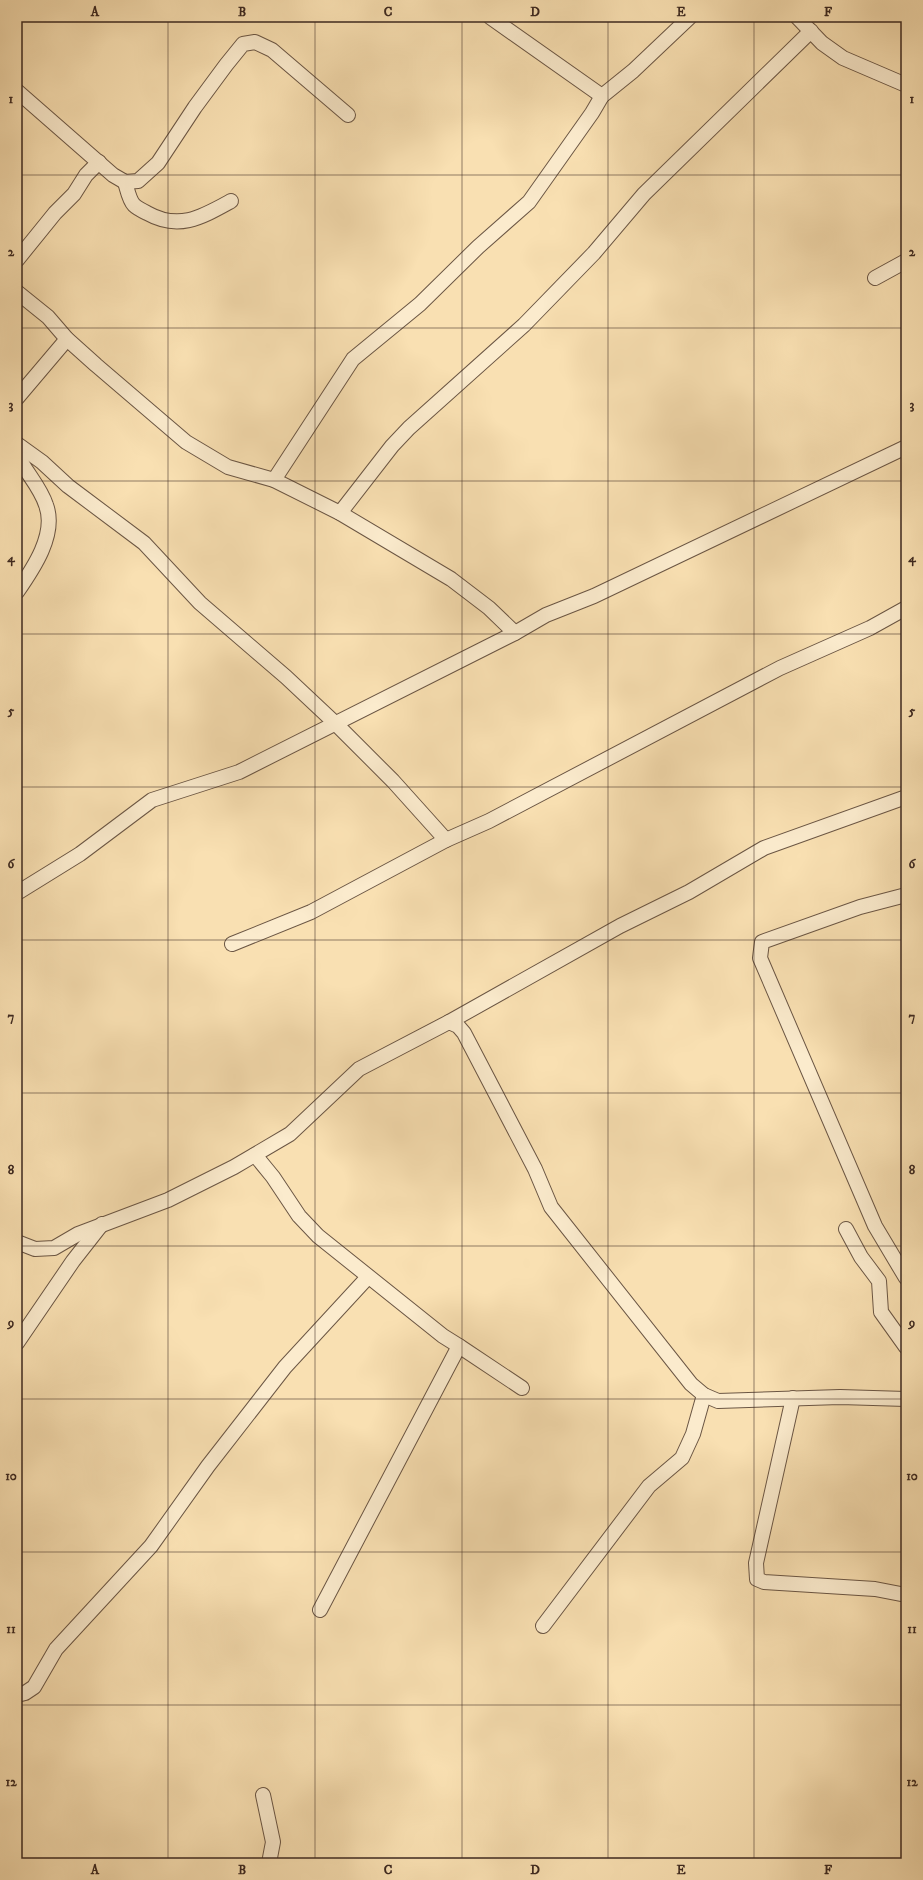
<svg xmlns="http://www.w3.org/2000/svg" width="923" height="1880" font-family="'IM FELL DW Pica',serif">
  <rect width="100%" height="100%" fill="#f9e0b2"/>
  <filter id="stains"><feTurbulence type="fractalNoise" baseFrequency=".005" numOctaves="4"/><feColorMatrix values="0 0 0 0 .2 0 0 0 0 .09 0 0 0 0 .02 0 0 0 .5 -.17"/></filter>
  <radialGradient id="worn" r=".72"><stop offset=".6" stop-color="#630" stop-opacity="0"/><stop offset="1" stop-color="#630" stop-opacity=".3"/></radialGradient>
  <g fill="none" stroke-linecap="round" stroke-linejoin="round">
    <defs>
      <g id="street">
        <polyline points="490,17 602,96"/>
        <polyline points="797,17 822,43 843,58 906,85"/>
        <polyline points="17,91 113,175 125,182 138,181 158,163 195,107 226,65 243,44 255,42 272,50 348,115"/>
        <path d="M125,182c2,6 4,18 9,23 3,3 9,6 13,8 32,18 55,4 84,-12"/>
        <polyline points="17,260 55,213 74,194 86,175 99,162"/>
        <polyline points="875,278 906,261"/>
        <polyline points="17,292 48,317 67,339 96,365 186,442 228,467 274,480 340,513 451,579 489,608 515,633"/>
        <polyline points="17,398 67,339"/>
        <polyline points="17,444 42,462 68,486 144,543 200,603 286,677 335,723 393,781 446,840"/>
        <path d="M17,454c8,18 23,32 29,51 11,29 -13,64 -29,87"/>
        <polyline points="274,480 353,359 420,304 478,247 529,202 592,113 602,96 633,71 690,17"/>
        <polyline points="340,513 392,446 409,428 524,325 594,253 644,194 811,31"/>
        <polyline points="17,893 80,854 152,800 239,772 515,633 546,615 594,596 906,447"/>
        <polyline points="906,895 860,907 762,942 760,958 875,1226 906,1278"/>
        <polyline points="232,944 311,912 446,840 489,821 780,668 870,628 906,608"/>
        <polyline points="449,1022 620,926 689,892 764,848 906,797"/>
        <polyline points="255,1155 273,1177 299,1216 318,1236 443,1336 459,1346 522,1388"/>
        <polyline points="846,1229 861,1257 879,1281 881,1312 906,1347"/>
        <polyline points="17,1242 35,1249 54,1248 78,1234 168,1200 234,1167 290,1134 359,1069 449,1022 458,1026 464,1033 535,1169 551,1207 691,1384 704,1395 718,1401 840,1397 906,1399"/>
        <polyline points="17,1343 73,1261 102,1224"/>
        <polyline points="793,1398 756,1563 757,1579 764,1582 875,1589 906,1595"/>
        <polyline points="320,1610 459,1346"/>
        <polyline points="543,1626 649,1486 682,1458 693,1434 704,1395"/>
        <polyline points="17,1695 25,1693 34,1687 56,1649 151,1546 208,1466 285,1367 368,1277"/>
        <polyline points="263,1795 273,1842 269,1863"/>
      </g>
    </defs>
    <!-- street casing -->
    <use href="#street" stroke="#6b5644" stroke-width="16"/>
    <!-- street -->
    <use href="#street" stroke="#fbebcd" stroke-width="14"/>
  </g>
  <!-- grid -->
  <path fill="none" stroke="#3c2820" stroke-width="1" stroke-opacity="0.55" d="M168,17v1846M315,17v1846M462,17v1846M608,17v1846M754,17v1846M17,175h889M17,328h889M17,481h889M17,634h889M17,787h889M17,940h889M17,1093h889M17,1246h889M17,1399h889M17,1552h889M17,1705h889"/>
  <!-- margin -->
  <rect width="923" height="1880" fill="none" stroke="#f9e0b2" stroke-width="44"/>
  <rect x="22" y="22" width="879" height="1836" fill="none" stroke="#3c2820" stroke-width="1.5"/>
  <g font-size="13" text-anchor="middle" font-weight="bold" fill="#3c2820">
    <text x="95" y="16">A</text>
    <text x="242" y="16">B</text>
    <text x="388" y="16">C</text>
    <text x="535" y="16">D</text>
    <text x="681" y="16">E</text>
    <text x="828" y="16">F</text>
    <text x="11" y="103">1</text>
    <text x="912" y="103">1</text>
    <text x="11" y="256">2</text>
    <text x="912" y="256">2</text>
    <text x="11" y="409">3</text>
    <text x="912" y="409">3</text>
    <text x="11" y="562">4</text>
    <text x="912" y="562">4</text>
    <text x="11" y="715">5</text>
    <text x="912" y="715">5</text>
    <text x="11" y="868">6</text>
    <text x="912" y="868">6</text>
    <text x="11" y="1021">7</text>
    <text x="912" y="1021">7</text>
    <text x="11" y="1174">8</text>
    <text x="912" y="1174">8</text>
    <text x="11" y="1327">9</text>
    <text x="912" y="1327">9</text>
    <text x="11" y="1480">10</text>
    <text x="912" y="1480">10</text>
    <text x="11" y="1633">11</text>
    <text x="912" y="1633">11</text>
    <text x="11" y="1786">12</text>
    <text x="912" y="1786">12</text>
    <text x="95" y="1874">A</text>
    <text x="242" y="1874">B</text>
    <text x="388" y="1874">C</text>
    <text x="535" y="1874">D</text>
    <text x="681" y="1874">E</text>
    <text x="828" y="1874">F</text>
  </g>
  <rect width="100%" height="100%" filter="url(#stains)"/>
  <rect width="100%" height="100%" fill="url(#worn)"/>
</svg>
